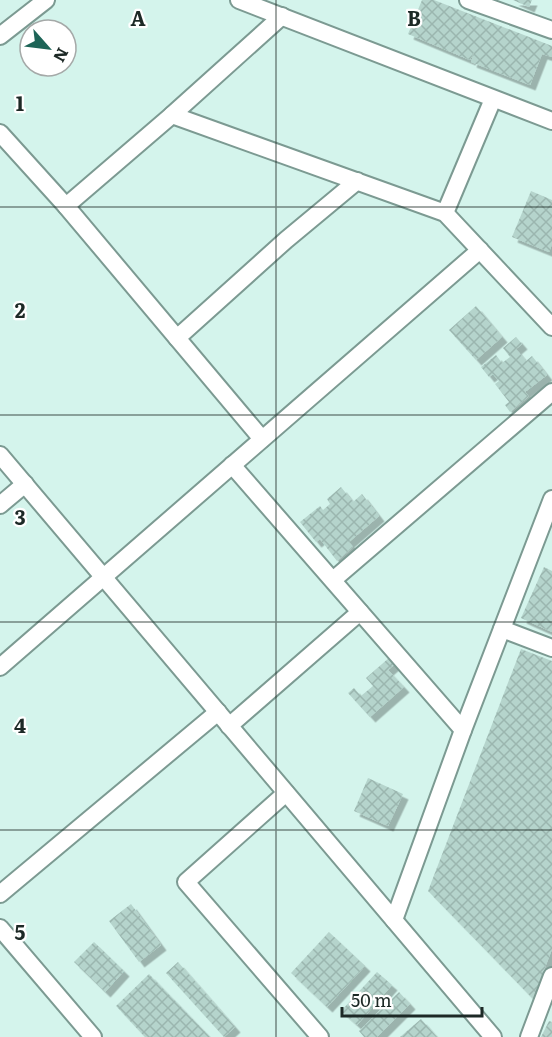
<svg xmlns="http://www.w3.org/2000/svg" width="552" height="1037" font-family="Literata,serif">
  <defs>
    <pattern id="building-cross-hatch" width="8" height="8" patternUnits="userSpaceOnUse" patternTransform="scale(1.5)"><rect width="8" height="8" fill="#b5d4cc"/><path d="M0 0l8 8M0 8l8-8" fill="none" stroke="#9bb6af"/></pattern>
    <filter id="shadow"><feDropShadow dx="5.5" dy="5.5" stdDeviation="0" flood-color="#0004"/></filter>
  </defs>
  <rect width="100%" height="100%" fill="#d4f4ec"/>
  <!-- building -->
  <g fill="url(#building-cross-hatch)" filter="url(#shadow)">
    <polygon points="422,0 434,0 552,46 552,57 542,54 530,85 471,62 475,50 470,60 408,34"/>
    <polygon points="513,0 532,0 529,7"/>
    <polygon points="531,191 552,200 552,244 549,252 512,237"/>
    <polygon points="476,306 502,337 476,360 449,330"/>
    <polygon points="516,337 522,344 516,349 526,361 532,356 547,375 525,392 529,396 510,412 505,405 509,402 495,384 499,381 493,374 489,377 481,367 496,355 502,363 510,357 503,348"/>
    <polygon points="341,487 353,502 362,494 379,516 349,542 353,547 337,561 320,539 316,542 300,522 320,506 323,510 330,504 327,499"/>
    <polygon points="544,567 552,571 552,632 521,618"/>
    <polygon points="521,649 552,661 552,949 533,999 428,891"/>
    <polygon points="390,657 396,663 388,670 404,687 370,717 348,693 354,688 361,696 373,686 366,678"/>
    <polygon points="368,778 403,794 388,826 354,811"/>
    <polygon points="131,904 161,945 139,962 109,921"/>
    <polygon points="329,932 365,966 327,1007 291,973"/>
    <polygon points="94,942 124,971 105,992 74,962"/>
    <polygon points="178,962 235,1027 224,1037 166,973"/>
    <polygon points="377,972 392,985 357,1025 341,1011"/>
    <polygon points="149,974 210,1037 145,1037 116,1006"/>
    <polygon points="399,992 410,1004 377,1037 364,1037 359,1031"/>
    <polygon points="421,1019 437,1037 400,1037"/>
    <polygon points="549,1021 552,1022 552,1037 541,1037"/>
  </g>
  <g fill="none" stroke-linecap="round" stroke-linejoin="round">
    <defs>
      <g id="minor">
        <polyline points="239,0 552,121"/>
        <polyline points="468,0 552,30"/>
        <polyline points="0,36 46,0"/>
        <polyline points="172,115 445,213 552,327"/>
        <polyline points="0,133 66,206 262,439"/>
        <polyline points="66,206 172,115 282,16"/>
        <polyline points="445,213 493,99"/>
        <polyline points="177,338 286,240 357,181"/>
        <polyline points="0,455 493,1037"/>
        <polyline points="232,465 463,730"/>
        <polyline points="0,505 25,484"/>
        <polyline points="333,580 552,392"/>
        <polyline points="502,629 552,648"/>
        <polyline points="0,667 480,250"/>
        <polyline points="229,726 360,612"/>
        <polyline points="286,793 186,882 320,1037"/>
        <polyline points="0,894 218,712"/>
        <polyline points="394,920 463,730 552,499"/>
        <polyline points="0,928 93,1037"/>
        <polyline points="529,1037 552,976"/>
      </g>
    </defs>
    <!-- minor casing -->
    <use href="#minor" stroke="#7c9a92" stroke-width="20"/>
    <!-- minor -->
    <use href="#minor" stroke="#fff" stroke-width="16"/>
  </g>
  <!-- grid -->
  <path fill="none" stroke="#1d2926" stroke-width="1.5" stroke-opacity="0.55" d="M276,0v1037M0,207h552M0,415h552M0,622h552M0,830h552"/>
  <g font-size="20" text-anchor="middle" font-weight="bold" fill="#1d2926" stroke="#fff" stroke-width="4.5" stroke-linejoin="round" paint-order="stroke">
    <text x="138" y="26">A</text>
    <text x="414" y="26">B</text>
    <text x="20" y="111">1</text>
    <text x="20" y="318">2</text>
    <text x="20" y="525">3</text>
    <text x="20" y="733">4</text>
    <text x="20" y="940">5</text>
  </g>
  <!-- north arrow -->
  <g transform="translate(48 48) rotate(118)"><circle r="28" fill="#ffffff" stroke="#a5a9a8" stroke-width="1.5"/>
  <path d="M0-4.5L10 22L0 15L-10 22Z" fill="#1d6457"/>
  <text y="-9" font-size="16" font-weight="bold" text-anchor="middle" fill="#1d2926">N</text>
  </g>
  <!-- scale -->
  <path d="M342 1007v9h140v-9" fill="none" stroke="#1d2926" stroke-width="3"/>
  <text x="351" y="1007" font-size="18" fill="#1d2926" stroke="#ffffff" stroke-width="4.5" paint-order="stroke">50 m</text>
</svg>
